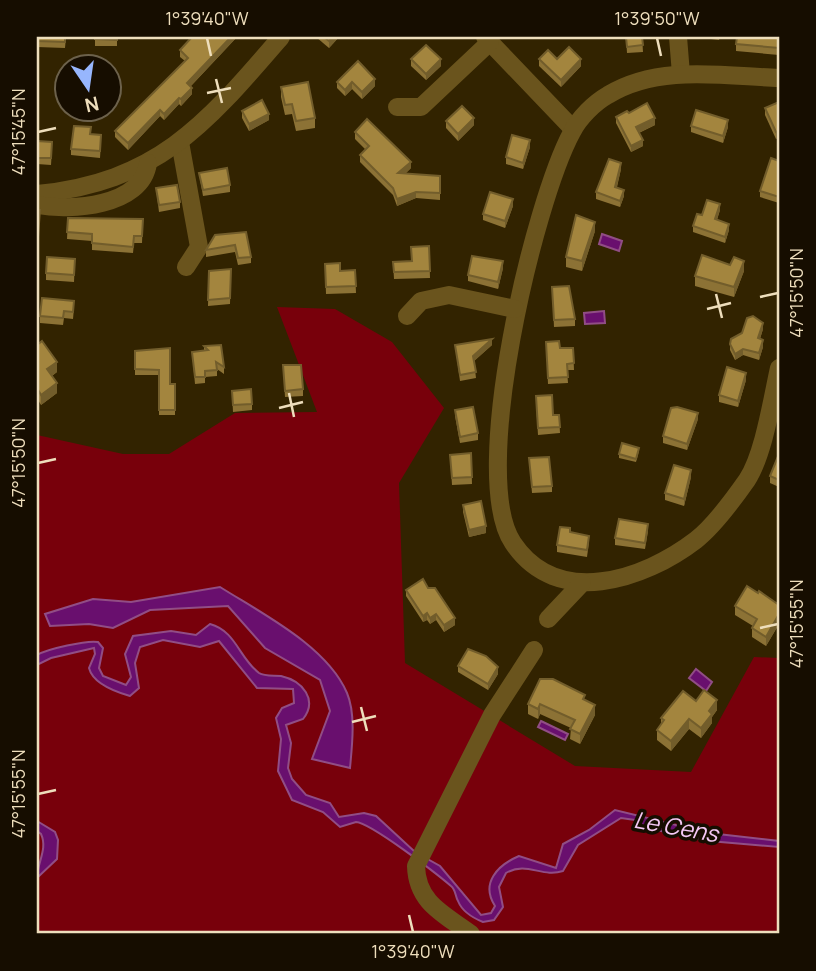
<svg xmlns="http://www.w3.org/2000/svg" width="816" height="971" font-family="Manrope,sans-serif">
  <rect width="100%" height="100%" fill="#322300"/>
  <!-- green -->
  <polygon fill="#78000b" points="277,307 335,309 392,342 444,408 399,483 405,663 575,766 691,772 754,657 779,658 779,934 37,934 37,435 123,454 169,454 235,413 317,412"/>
  <!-- water -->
  <g fill="#690f6e" stroke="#914d85" stroke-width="2">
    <polygon points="602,234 622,241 619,251 599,244"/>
    <polygon points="604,311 605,323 585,324 584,313"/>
    <path d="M220,587c41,26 107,59 127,106 9,21 5,53 3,75l-38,-9 18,-48 -10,-31 -55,-32 -37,-42 -78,4 -37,18 -24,-4 -39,2 -5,-12 48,-15 38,3z"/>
    <path d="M210,624c26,7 29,34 49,49 6,4 16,2 22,3 22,5 37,24 22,43l-17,6 5,18 -3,25 4,11 14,16 24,8 9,14 25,-4 12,3 39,36 25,14 41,49 10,-2 4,-7c-15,-23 3,-41 24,-50l37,12 7,-24 26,-14 26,-20 94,23 70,8v6l-70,-6 -62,-13 -12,-8 -14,-2 -43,27 -15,26c-21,7 -36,-10 -57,2l-7,14 4,20 -9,13 -11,2c-10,-4 -21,-11 -25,-21 -3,-5 -2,-11 -7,-15 -14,-12 -80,-63 -95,-64l-16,5 -17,-15 -31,-12 -14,-29 3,-32 -5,-21 6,-10 12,-5 -1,-14 -36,-1 -38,-47 -19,6 -37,-7 -23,7 -5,16 4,25 -9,8c-14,-4 -37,-12 -41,-28l6,-14 -1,-6 -43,10 -14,7v-10c10,-6 50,-15 61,-13l5,6 -4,20 4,8 23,9 5,-8 -6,-23 8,-18 38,-5 25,4z"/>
    <polygon points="696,669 712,682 706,691 689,678"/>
    <polygon points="541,721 568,734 565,740 538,727"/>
    <path d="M37,821l18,11 3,8 -1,19 -20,19c0,-15 11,-29 4,-44l-4,-3z"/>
  </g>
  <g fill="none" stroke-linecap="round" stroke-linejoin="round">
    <!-- minor -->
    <g stroke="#6a541d" stroke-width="18">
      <polyline points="485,37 573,129"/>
      <polyline points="678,37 681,74"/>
      <path d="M779,78c-55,-2 -121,-14 -171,17 -14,8 -29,23 -36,37 -38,70 -104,345 -59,411 44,66 131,37 183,-3 19,-15 37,-40 51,-60 17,-26 25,-81 32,-112"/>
      <polyline points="397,107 421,107 490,42"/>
      <polyline points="180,142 199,247 186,267"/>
      <path d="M37,194c121,-12 169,-70 244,-157"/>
      <path d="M37,205c33,6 105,2 111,-42"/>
      <polyline points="407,316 421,301 449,295 515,309"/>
      <polyline points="548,619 582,583"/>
      <path d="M471,934c-27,-20 -54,-31 -55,-68l76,-151 42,-65"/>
    </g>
  </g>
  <!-- wall -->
  <g fill="#8c7235">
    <polygon points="37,37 66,37 65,48 37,47"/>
    <rect x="95" y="37" width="22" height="9"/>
    <polygon points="192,37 237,37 191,86 192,94 181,106 179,104 164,120 160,116 128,150 115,137 115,131 185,61 180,57 180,50"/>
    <polygon points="316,37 339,37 329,48"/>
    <polygon points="626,37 642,37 643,52 627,53"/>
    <polygon points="703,37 720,37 719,40 703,38"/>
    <polygon points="779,37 779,55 736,51 736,44"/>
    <polygon points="411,59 441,66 426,80 411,66"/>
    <polygon points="539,59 557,59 581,66 561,87 539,66"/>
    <polygon points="358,61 375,86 362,99 352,89 345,96 337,88 337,82"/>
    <polygon points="281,87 315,118 315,128 296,131 292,114 285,115 281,97"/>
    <polygon points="779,102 776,139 765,115 765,108"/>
    <polygon points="242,111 269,120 249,131 242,118"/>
    <polygon points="629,113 655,125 639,133 643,146 631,152 616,123 616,117"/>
    <polygon points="446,121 474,125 458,141 446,128"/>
    <polygon points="691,126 728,127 723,143 691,132"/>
    <polygon points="355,132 411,168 405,174 440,176 440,200 416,198 397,206 393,195 360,162 360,155 366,150 355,139"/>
    <polygon points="91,134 101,141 100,158 71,155 71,149"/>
    <polygon points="37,141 52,148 51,165 37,164"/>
    <polygon points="530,147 523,169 506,164 506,157"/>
    <polygon points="779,161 779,203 760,197 760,191"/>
    <polygon points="621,169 617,187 624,196 620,207 596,199 596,192"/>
    <polygon points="199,173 230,185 230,192 203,196"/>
    <polygon points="156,188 180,202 180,208 159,212"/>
    <polygon points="513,206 505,228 483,220 483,214"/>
    <polygon points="720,210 717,220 729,230 725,243 693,232 693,226 702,215"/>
    <polygon points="68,218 143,219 142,243 134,243 133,253 92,250 92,241 67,239"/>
    <polygon points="595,231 582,271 566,267 566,257"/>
    <polygon points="246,232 251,257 251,263 238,265 235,252 206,257 206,250"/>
    <polygon points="429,246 430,278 394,279 393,262 412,261"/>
    <polygon points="75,259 74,282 46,280 46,273"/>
    <polygon points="325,264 340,271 355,270 356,293 326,294"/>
    <polygon points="503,268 498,289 468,281 468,275"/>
    <polygon points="231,269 230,304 208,306 209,271"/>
    <polygon points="744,271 734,297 695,286 695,276"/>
    <polygon points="552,287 575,319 575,326 554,327"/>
    <polygon points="74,308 73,319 64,318 63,325 40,323 40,316"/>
    <polygon points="763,329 760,339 763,347 759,360 743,355 735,360 730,350 730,344"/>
    <polygon points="546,342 560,348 573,348 574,370 567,370 568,383 548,384"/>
    <polygon points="37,345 57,372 52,376 57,393 41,405 37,398"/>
    <polygon points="455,345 492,345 474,361 476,378 460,381"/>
    <polygon points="204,346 224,367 224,374 217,369 217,376 205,377 205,383 195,384 192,352 204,350"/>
    <polygon points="170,348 170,384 175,384 175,415 159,415 159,375 135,375 135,351"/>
    <polygon points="283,365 303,389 303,396 285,397"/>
    <polygon points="746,380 738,407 719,402 719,395"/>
    <polygon points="232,391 252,404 252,410 233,412"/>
    <polygon points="536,403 553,415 559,415 560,433 538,435"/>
    <polygon points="455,410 478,433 478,440 460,443 455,416"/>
    <polygon points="698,419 687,450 663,443 663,436"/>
    <polygon points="639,451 636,462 619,458 619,454"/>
    <polygon points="471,453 472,484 452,485 450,455"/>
    <polygon points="779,454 779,487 770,483 770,476"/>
    <polygon points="529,458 552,486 552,492 532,493"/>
    <polygon points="691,477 684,506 665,500 665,493"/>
    <polygon points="463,505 486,533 469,537 463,512"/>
    <polygon points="648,531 645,549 615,545 615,538"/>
    <polygon points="589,542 587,557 557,552 557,545"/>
    <polygon points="406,590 455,625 444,632 436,620 430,624 427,620 423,622 406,596"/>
    <polygon points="779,605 779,624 766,646 752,637 752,628 753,626 735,615 735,606"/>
    <polygon points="458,666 498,674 488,690 458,672"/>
    <polygon points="585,700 595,715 580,744 570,739 571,728 540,714 538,719 528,714 528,704"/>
    <polygon points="696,701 717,710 712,717 712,723 701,738 689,729 671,751 657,740 657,730 661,724 661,718"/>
  </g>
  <!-- shaded-wall -->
  <g fill="#725d2b">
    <polygon points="231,37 237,37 187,90 187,83"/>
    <polygon points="333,37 339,37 329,48 329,41"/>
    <polygon points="441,59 441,66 426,80 426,74"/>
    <polygon points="581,59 581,66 561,87 561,80"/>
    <polygon points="375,79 375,86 362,99 362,92"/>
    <polygon points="352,82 352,89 345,96 345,90"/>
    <polygon points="192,88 192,94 181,106 181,99"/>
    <polygon points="179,98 179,104 164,120 164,114"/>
    <polygon points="160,110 160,116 128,150 128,143"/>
    <polygon points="269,114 269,120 249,131 249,124"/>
    <polygon points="474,118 474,125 458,141 458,134"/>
    <polygon points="655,118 655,125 636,134 636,127"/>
    <polygon points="728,120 728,127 723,143 723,136"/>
    <polygon points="779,131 779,138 776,139 776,132"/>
    <polygon points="530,140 530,147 523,169 523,163"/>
    <polygon points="643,140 643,146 631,152 631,146"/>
    <polygon points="411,162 411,168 398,180 398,173"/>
    <polygon points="621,163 621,169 615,194 615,187"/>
    <polygon points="624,190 624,196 620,207 620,201"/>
    <polygon points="416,192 416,198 397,206 397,199"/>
    <polygon points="513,199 513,206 505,228 505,221"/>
    <polygon points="720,204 720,210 715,225 715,219"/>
    <polygon points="595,222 595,231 582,271 582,261"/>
    <polygon points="729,224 729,230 725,243 725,237"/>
    <polygon points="503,261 503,268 498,289 498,282"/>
    <polygon points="744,261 744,271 734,297 734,287"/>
    <polygon points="763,323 763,329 758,345 758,338"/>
    <polygon points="492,339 492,345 473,362 473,356"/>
    <polygon points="763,340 763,347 759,360 759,353"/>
    <polygon points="743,349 743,355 735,360 735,354"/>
    <polygon points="57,362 57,372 47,379 47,369"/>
    <polygon points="746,373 746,380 738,407 738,401"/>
    <polygon points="57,383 57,393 41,405 41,395"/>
    <polygon points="698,413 698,419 687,450 687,444"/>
    <polygon points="691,470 691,477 684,506 684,499"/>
    <polygon points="486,526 486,533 469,537 469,530"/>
    <polygon points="427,613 427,620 423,622 423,616"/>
    <polygon points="436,614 436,620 430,624 430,618"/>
    <polygon points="779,614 779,624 766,646 766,637"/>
    <polygon points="455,618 455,625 444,632 444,625"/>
    <polygon points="498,667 498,674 488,690 488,684"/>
    <polygon points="717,700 717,710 712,717 712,723 701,738 701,728 709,711"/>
    <polygon points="540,704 540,714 538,719 538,709"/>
    <polygon points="595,705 595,715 580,744 580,734"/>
    <polygon points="689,719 689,729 671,751 671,741"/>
  </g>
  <!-- building -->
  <g fill="#a3853e" stroke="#725d2b" stroke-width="2">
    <polygon points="37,37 65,37 65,42 37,41"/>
    <polygon points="95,37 117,37 117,40 95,39"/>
    <polygon points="192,37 231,37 187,83 192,88 181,99 179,98 164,114 160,110 128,143 115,131 188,58 180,50"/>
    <polygon points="324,37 333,37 329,41"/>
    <polygon points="626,37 642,37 643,45 627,47"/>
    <polygon points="737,37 779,37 779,48 736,44"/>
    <polygon points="426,45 441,59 426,74 411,59"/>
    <polygon points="569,47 581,59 561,80 539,59 548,50 557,59"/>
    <polygon points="358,61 375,79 362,92 352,82 345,90 337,82"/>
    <polygon points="308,82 315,118 296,121 292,104 285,105 281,87"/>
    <polygon points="262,100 269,114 249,124 242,111"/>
    <polygon points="779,102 779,131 776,132 765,108"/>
    <polygon points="647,103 655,118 636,127 643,140 631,146 616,117 627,111 629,113"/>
    <polygon points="462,106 474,118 458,134 446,121"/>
    <polygon points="696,110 728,120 723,136 691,126"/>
    <polygon points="367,119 411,162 398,173 440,176 440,193 416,192 397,199 393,188 360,155 369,146 355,132"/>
    <polygon points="74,126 91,127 90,134 101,135 100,151 71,149"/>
    <polygon points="512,135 530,140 523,163 506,157"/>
    <polygon points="37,141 52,142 51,158 37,158"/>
    <polygon points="771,158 779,161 779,197 760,191"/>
    <polygon points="609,159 621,163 615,187 624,190 620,201 596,192"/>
    <polygon points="227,168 230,185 203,190 199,173"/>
    <polygon points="177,185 180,202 159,205 156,188"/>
    <polygon points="490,192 513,199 505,221 483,214"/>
    <polygon points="707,200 720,204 715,219 729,224 725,237 693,226 697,214 702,215"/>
    <polygon points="37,210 40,210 38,237 37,237"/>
    <polygon points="576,215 595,222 582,261 566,257"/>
    <polygon points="68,218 143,219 142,236 134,236 133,247 92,243 92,234 67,232"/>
    <polygon points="246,232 251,257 238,258 235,245 206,250 215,235"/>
    <polygon points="429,246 430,271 394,272 393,262 412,261 411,247"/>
    <polygon points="702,255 730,265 734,257 744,261 734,287 695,276"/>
    <polygon points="472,256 503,261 498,282 468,275"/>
    <polygon points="47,257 75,259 74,275 46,273"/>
    <polygon points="340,263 340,271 355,270 356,286 326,287 325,264"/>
    <polygon points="231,269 230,298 208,300 209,271"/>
    <polygon points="569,286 575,319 554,320 552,287"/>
    <polygon points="42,298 74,301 73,312 64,311 63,318 40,316"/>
    <polygon points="753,316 763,323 758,338 763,340 759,353 743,349 735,354 730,344 731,339 742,333 747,318"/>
    <polygon points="492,339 473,356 476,372 460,375 455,345"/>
    <polygon points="42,341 57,362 47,369 57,383 41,395 37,388 37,345"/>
    <polygon points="559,341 560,348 573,348 574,363 567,364 568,377 548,378 546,342"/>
    <polygon points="221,345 224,367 216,362 217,370 205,371 205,377 195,377 192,352 208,350 204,346"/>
    <polygon points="170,348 170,384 175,384 175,410 159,410 159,370 135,369 135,351"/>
    <polygon points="283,365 301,365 303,389 285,391"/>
    <polygon points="727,367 746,373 738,401 719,395"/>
    <polygon points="251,389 252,404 233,405 232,391"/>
    <polygon points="552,395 553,415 559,415 560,427 538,428 536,396"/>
    <polygon points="473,407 478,433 460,437 455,410"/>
    <polygon points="677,407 698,413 687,444 663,436 671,408"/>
    <polygon points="622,443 639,448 636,459 619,454"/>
    <polygon points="471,453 472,477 452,478 450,455"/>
    <polygon points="779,454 779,480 770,476"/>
    <polygon points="549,457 552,486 532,487 529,458"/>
    <polygon points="674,465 691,470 684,499 665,493"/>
    <polygon points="481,501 486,526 469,530 463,505"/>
    <polygon points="619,519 648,524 645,543 615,538"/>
    <polygon points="560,527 570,528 570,532 589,536 587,550 557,545"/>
    <polygon points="423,579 428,588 435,588 455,618 444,625 436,614 430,618 427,613 423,616 406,590"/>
    <polygon points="747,586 758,593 759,591 779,605 779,614 766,637 752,628 757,619 735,606"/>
    <polygon points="468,649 486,656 498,667 488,684 458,666"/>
    <polygon points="540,679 553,679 585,695 583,699 595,705 580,734 570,729 575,720 540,704 538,709 528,704"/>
    <polygon points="704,690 717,700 709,711 712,714 701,728 689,719 671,741 657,730 664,720 661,718 683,691 696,701"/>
  </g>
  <!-- ticks -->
  <path fill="none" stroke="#eedebc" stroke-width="2.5" d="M207,38l4,18M657,38l4,18M216,79l6,24M207,93l24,-5M38,132l18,-4M716,294l6,24M760,297l18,-4M707,309l24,-6M289,393l5,24M279,408l24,-6M38,463l18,-4M760,628l18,-4M361,707l6,24M352,722l24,-6M38,794l18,-4M409,915l4,17"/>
  <g text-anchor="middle" stroke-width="7" stroke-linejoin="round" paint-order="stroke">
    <!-- water labels -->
    <g font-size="23" font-style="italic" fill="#f5c8f5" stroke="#160d00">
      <text transform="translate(676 827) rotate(10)" y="8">Le Cens</text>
    </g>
  </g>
  <!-- border -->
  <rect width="816" height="971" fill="none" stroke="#160d00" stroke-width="77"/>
  <!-- north arrow -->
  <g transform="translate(88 88) rotate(167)"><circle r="33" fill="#160d00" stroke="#6c614b" stroke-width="2"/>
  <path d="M0-5L12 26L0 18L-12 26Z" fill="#97b6fd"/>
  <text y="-10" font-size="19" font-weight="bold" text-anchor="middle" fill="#eedebc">N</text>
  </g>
  <rect x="38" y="38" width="740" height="894" fill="none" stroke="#eedebc" stroke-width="2.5"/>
  <g font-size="18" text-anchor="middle" fill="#eedebc">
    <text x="207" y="25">1°39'40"W</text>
    <text x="657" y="25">1°39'50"W</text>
    <text transform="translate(19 132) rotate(-90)" y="6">47°15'45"N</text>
    <text transform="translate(797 293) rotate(-90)" y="6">47°15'50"N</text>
    <text transform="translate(19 463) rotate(-90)" y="6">47°15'50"N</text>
    <text transform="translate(797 624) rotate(-90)" y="6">47°15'55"N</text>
    <text transform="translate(19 794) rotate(-90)" y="6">47°15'55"N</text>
    <text x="413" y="958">1°39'40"W</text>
  </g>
</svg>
